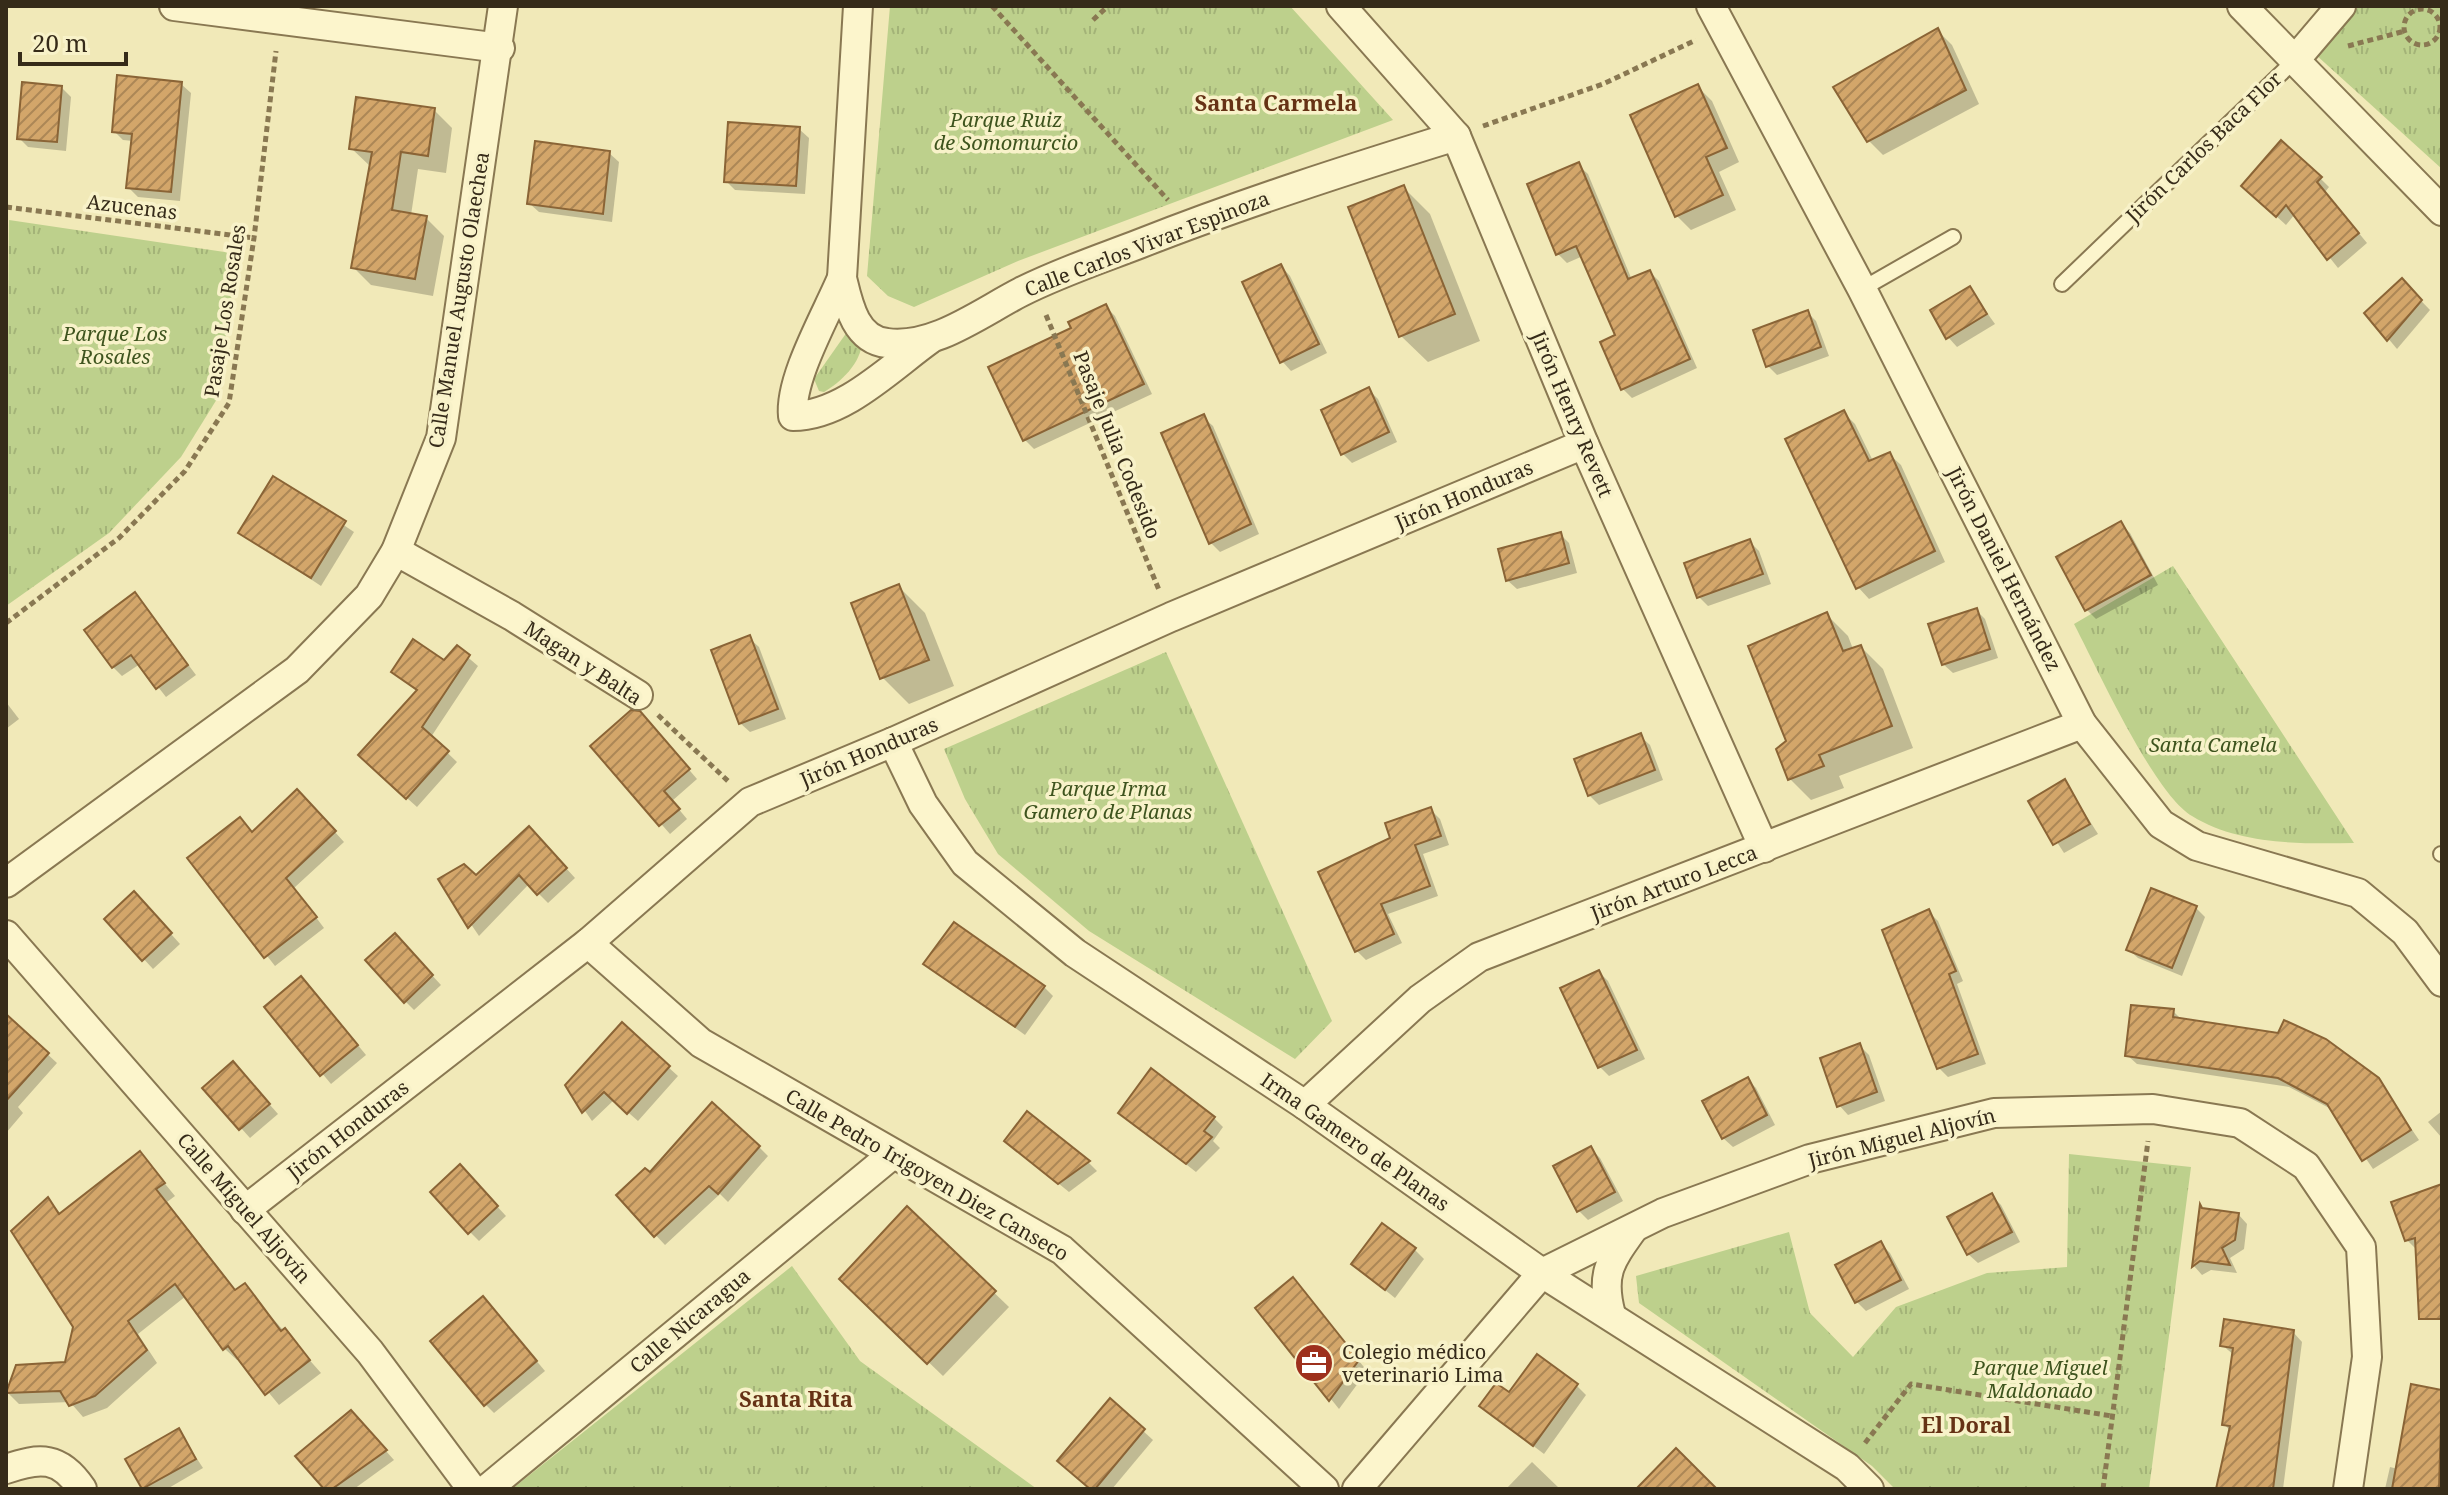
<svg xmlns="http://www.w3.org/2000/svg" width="2448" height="1495" font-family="'Noto Serif',serif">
  <defs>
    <pattern id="grass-tufts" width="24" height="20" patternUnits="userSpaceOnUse" patternTransform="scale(2)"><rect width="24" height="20" fill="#bdd08c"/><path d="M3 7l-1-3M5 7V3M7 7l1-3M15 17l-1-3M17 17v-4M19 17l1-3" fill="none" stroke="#a3b378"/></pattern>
    <pattern id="building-hatch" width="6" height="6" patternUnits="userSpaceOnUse" patternTransform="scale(2)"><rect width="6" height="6" fill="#d3a66a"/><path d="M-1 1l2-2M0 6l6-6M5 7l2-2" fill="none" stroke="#ac8756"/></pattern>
  </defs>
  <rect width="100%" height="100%" fill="#f1e9b8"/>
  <!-- grass -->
  <g fill="url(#grass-tufts)">
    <polygon points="890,6 1290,6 1393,120 1018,261 914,307 888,296 867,276"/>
    <polygon points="2359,6 2442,6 2442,169 2315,54"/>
    <polygon points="9,220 238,254 217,399 181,457 109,533 6,606"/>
    <path d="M847,332l15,10c-1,21 -21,40 -38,50l-5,-1 -5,-12z"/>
    <path d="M2173,566l181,277c-53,1 -115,2 -162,-27 -38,-22 -95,-148 -118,-192z"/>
    <polygon points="1166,652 1332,1021 1295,1059 1089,931 998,854 965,799 944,749"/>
    <polygon points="2069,1154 2191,1167 2149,1489 1895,1489 1872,1466 1639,1303 1636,1276 1789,1232 1810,1313 1853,1357 1896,1307 1987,1273 2067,1267"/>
    <polygon points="792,1266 860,1361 1037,1489 512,1489"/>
  </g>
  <!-- shadow -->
  <g fill="#0003">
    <polygon points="1938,31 1952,45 1979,104 1883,155 1869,141"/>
    <polygon points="181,84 191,93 180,201 138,197 128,187 133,141 123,140 114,131"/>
    <polygon points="61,87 71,97 66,151 28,147 19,138"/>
    <polygon points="1698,87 1712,101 1739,162 1719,172 1736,210 1691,230 1677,216 1633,116"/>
    <polygon points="434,110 452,128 446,173 418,169 411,215 426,218 444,236 433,296 371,285 353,267 371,167 351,148"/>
    <polygon points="799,129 809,138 805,194 735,190 726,181"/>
    <polygon points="609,153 619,162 612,222 539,212 529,203"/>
    <polygon points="1578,165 1588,174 1632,280 1650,272 1659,281 1697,368 1632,398 1623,389 1617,336 1583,256 1567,263 1558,254"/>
    <polygon points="2320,178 2329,187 2325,192 2367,243 2338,268 2295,214 2286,225 2253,195"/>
    <polygon points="1403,187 1430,214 1480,341 1428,362 1401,336"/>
    <polygon points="1281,266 1290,276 1327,353 1291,371 1282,361"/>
    <polygon points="2402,281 2430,310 2397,349 2367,313"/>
    <polygon points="1970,289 1995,324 1957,347 1948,337"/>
    <polygon points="1106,307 1115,316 1152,394 1034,449 1025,440"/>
    <polygon points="1807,312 1816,321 1829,356 1777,375 1768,366"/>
    <polygon points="1368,389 1378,399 1397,442 1352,463 1343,454"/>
    <polygon points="1844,413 1855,424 1873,461 1889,454 1901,465 1945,562 1869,599 1858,587"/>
    <polygon points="1203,417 1213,426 1259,534 1220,552 1210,542"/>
    <polygon points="274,478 354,532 321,586 240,532"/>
    <polygon points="2121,524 2130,533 2158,585 2096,619 2087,610"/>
    <polygon points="1560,534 1569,543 1577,573 1517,589 1507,580"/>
    <polygon points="1750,542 1759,551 1771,584 1708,606 1699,597"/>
    <polygon points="898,586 925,613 954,686 909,704 882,677"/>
    <polygon points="135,594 196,675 166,697 140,664 122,676 113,667"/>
    <polygon points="1976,610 1985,619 1998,658 1953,673 1943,664"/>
    <polygon points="1827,615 1848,636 1853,649 1861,647 1883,669 1913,748 1839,776 1844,788 1811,800 1790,779 1788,742"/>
    <polygon points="749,638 759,647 786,719 750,732 740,723"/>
    <polygon points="457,648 478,666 431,737 457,762 417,807 370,765 418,692 393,672 444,662"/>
    <polygon points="6,702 19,719 6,729"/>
    <polygon points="649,723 697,779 672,801 687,819 670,834 593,746"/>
    <polygon points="1640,736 1650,745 1663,780 1599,805 1589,795"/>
    <polygon points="2065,782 2098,834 2064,853 2031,802"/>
    <polygon points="307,801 344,842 294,888 324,928 275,966 190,858 253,833"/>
    <polygon points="1430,809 1440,819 1449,845 1423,854 1438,896 1388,914 1402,943 1366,960 1357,951 1393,839"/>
    <polygon points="538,837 575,878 548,903 529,884 479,936 441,880 476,878"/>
    <polygon points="143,903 180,944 153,969 107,919"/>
    <polygon points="2196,908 2205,917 2182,976 2138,958 2128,949"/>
    <polygon points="1929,912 1938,921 1963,981 1957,984 1986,1064 1948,1077 1939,1068"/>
    <polygon points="404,945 441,985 414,1010 405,1001"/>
    <polygon points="926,963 1044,987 1053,996 1025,1035"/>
    <polygon points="1599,972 1608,981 1645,1059 1609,1076 1600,1067"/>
    <polygon points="311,988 366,1055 331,1084 267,1007"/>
    <polygon points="2173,1011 2182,1020 2378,1080 2419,1140 2373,1169 2333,1110 2289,1087 2137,1064 2127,1055"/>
    <polygon points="6,1016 57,1063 18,1107 23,1113 6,1133"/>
    <polygon points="1860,1046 1869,1055 1885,1101 1848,1115 1839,1105"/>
    <polygon points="668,1067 678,1076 638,1121 614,1100 592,1121 567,1085"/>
    <polygon points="242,1073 278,1114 250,1138 205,1088"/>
    <polygon points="1747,1079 1756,1088 1775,1125 1733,1147 1723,1138"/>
    <polygon points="2442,1111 2442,1138 2428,1122"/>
    <polygon points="1120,1113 1214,1118 1223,1127 1213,1141 1220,1148 1196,1172"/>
    <polygon points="1006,1141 1088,1162 1097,1171 1069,1192"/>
    <polygon points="759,1147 768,1156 728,1202 720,1194 665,1245 618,1195 650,1175"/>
    <polygon points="1590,1148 1600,1158 1623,1201 1588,1220 1578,1210"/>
    <polygon points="140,1153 175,1196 167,1202 237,1291 244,1286 321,1373 279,1405 240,1358 237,1360 225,1349 186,1296 138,1334 157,1363 107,1408 83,1417 70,1402 19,1404 8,1393 67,1364 75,1326 48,1199 62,1215"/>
    <polygon points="469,1176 506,1216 479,1241 470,1232"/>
    <polygon points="2442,1186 2442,1308 2418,1251 2407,1240"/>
    <polygon points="1992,1196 2001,1205 2020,1242 1978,1263 1968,1254"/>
    <polygon points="2202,1208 2238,1214 2247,1224 2244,1249 2230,1258 2237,1273 2211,1270 2202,1275 2194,1266"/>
    <polygon points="907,1209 1009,1307 943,1376 842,1279"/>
    <polygon points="1881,1244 1890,1253 1909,1289 1866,1311 1857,1302 1838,1266"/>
    <polygon points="1415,1250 1424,1259 1395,1298 1353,1264"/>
    <polygon points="1302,1289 1367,1371 1339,1409 1258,1308"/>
    <polygon points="492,1308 545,1371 494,1413 485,1404"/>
    <polygon points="2293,1332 2302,1342 2283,1489 2218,1489 2231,1432 2225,1425 2234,1355 2222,1345"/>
    <polygon points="1577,1386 1586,1395 1544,1454 1481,1406 1509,1395"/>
    <polygon points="2413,1387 2442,1392 2442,1489 2385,1489 2390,1467 2398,1469"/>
    <polygon points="1110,1401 1153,1440 1112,1489 1091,1489"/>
    <polygon points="360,1422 394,1460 354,1489 327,1489"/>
    <polygon points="179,1431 203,1468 167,1489 146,1489"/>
    <polygon points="1532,1462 1560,1489 1506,1489"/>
  </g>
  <!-- building -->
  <g fill="url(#building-hatch)" stroke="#8a6436" stroke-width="2">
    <polygon points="1938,28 1966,90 1867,142 1833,87"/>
    <polygon points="117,75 182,82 171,192 126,188 132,134 112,132"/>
    <polygon points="22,82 62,86 57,142 17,139"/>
    <polygon points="1698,84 1727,148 1706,157 1723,195 1675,217 1630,115"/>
    <polygon points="356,97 435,108 428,156 401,152 392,210 427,216 415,279 351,268 372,152 349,149"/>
    <polygon points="728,122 800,127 796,186 724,182"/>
    <polygon points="2281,140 2322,177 2317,182 2359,233 2327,260 2286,205 2276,217 2241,186"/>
    <polygon points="535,141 610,151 603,214 527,204"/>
    <polygon points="1579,162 1628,279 1650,270 1690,359 1621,390 1600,342 1615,335 1576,246 1556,255 1527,184"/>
    <polygon points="1404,185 1455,314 1399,337 1348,207"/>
    <polygon points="1281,264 1319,344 1280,363 1242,282"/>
    <polygon points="2402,278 2422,300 2387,341 2364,313"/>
    <polygon points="1970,286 1987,314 1946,339 1930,310"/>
    <polygon points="1106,304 1144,384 1023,441 988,367 1071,328 1068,322"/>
    <polygon points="1808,310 1821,347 1766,367 1753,330"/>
    <polygon points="1369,387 1389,432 1341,455 1321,410"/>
    <polygon points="1844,410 1869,461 1890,452 1935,551 1856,589 1785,439"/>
    <polygon points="1204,414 1251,524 1209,544 1161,433"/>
    <polygon points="273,476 346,521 311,578 238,533"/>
    <polygon points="2121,521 2151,575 2085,611 2056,557"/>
    <polygon points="1561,532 1569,563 1506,581 1498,549"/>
    <polygon points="1750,539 1763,574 1697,598 1684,563"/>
    <polygon points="899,584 929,660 880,679 851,603"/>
    <polygon points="135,592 188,665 156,689 131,655 112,668 84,630"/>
    <polygon points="1977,608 1990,649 1942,665 1928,624"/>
    <polygon points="1827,612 1843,651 1861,645 1892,726 1819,755 1824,766 1788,780 1776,749 1786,741 1748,646"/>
    <polygon points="750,635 778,709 739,724 711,650"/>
    <polygon points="413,639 444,660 457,645 470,655 422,727 449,751 406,799 358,755 417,690 391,672"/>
    <polygon points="631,710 640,711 690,769 664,791 680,809 659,826 590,746"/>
    <polygon points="1641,733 1655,770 1588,796 1574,759"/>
    <polygon points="2065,779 2090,824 2053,845 2028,801"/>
    <polygon points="297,789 336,831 286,878 317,917 264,958 187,858 240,817 252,832"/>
    <polygon points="1431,807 1441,836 1415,845 1430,886 1381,904 1394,934 1355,952 1318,872 1390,838 1385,823"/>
    <polygon points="529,826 567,868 537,895 519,875 468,928 438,879 464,864 476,875"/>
    <polygon points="2151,888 2197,906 2172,968 2126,950"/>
    <polygon points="134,891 172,933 142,961 104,919"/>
    <polygon points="1929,909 1956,971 1949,974 1978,1054 1937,1069 1882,930"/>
    <polygon points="954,922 1045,986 1015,1027 923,964"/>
    <polygon points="395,933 433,975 404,1003 365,960"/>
    <polygon points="1599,970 1637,1050 1598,1068 1560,988"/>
    <polygon points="301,976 358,1045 320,1076 264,1007"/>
    <polygon points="2131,1005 2174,1009 2173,1017 2278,1033 2284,1020 2326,1039 2379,1078 2411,1130 2362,1161 2327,1104 2278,1078 2125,1056"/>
    <polygon points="6,1014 49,1053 6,1101"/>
    <polygon points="622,1022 670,1066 627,1114 604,1092 582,1113 565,1085"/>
    <polygon points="1860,1043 1877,1092 1837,1107 1820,1058"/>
    <polygon points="233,1061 270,1104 239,1130 202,1088"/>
    <polygon points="1151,1068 1215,1117 1204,1131 1212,1137 1186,1164 1118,1113"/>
    <polygon points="1748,1077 1767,1115 1722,1139 1702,1101"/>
    <polygon points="712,1102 760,1146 718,1194 709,1186 654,1237 616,1195 645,1168 650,1172"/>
    <polygon points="1027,1111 1090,1161 1058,1184 1004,1141"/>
    <polygon points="1591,1146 1615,1192 1577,1212 1553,1166"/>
    <polygon points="140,1151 165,1183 156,1189 235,1290 245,1283 281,1331 285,1328 310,1360 265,1395 228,1346 223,1350 175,1284 128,1321 147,1350 95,1396 69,1406 60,1391 6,1393 16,1365 65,1362 73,1327 11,1231 48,1197 59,1214"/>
    <polygon points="460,1164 498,1206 468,1234 430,1192"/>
    <polygon points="2442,1184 2442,1319 2419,1319 2415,1238 2405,1241 2391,1202"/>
    <polygon points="1992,1193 2012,1232 1967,1255 1947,1217"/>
    <polygon points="2200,1204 2202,1208 2239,1213 2235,1240 2222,1248 2230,1265 2200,1261 2192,1267"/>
    <polygon points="907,1206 996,1291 927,1364 839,1279"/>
    <polygon points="1382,1223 1416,1248 1385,1290 1351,1264"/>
    <polygon points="1881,1241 1901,1280 1855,1303 1835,1265"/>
    <polygon points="1293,1277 1359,1360 1329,1401 1255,1308"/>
    <polygon points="483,1296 537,1361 484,1406 430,1341"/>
    <polygon points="2224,1319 2294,1330 2273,1489 2216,1489 2230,1426 2222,1425 2233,1348 2220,1346"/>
    <polygon points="1537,1354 1578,1384 1533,1446 1479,1406 1496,1383 1509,1392"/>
    <polygon points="2411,1384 2442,1390 2439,1489 2392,1489"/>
    <polygon points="1110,1398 1145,1429 1095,1489 1090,1489 1057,1461"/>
    <polygon points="351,1410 387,1450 332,1489 324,1489 295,1456"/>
    <polygon points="179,1428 196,1459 142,1489 125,1459"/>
    <polygon points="1676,1448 1717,1489 1636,1489"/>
  </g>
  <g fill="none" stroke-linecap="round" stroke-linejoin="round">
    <defs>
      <g id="lane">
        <polyline points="2062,284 2295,60"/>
        <polyline points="1862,289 1953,237"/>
        <polyline points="2441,854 2442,854"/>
      </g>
      <g id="street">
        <polyline points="174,6 500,48"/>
        <path d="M858,6l-16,272c6,25 13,62 45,65 47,6 93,-30 134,-51 37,-19 79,-33 118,-48 104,-41 210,-75 317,-108"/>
        <polyline points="1341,6 1456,136 1584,444 1764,848"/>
        <polyline points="1711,6 1862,289 2082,724 2161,824 2197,846 2358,893 2405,932 2442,982"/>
        <polyline points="2242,6 2442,211"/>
        <polyline points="2295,60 2341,6"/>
        <path d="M842,278c-15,36 -53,101 -49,138 50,0 97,-48 136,-76"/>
        <polyline points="396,551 512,616 638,695"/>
        <polyline points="893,742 923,804 965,863 1075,953 1305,1105 1542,1273 1847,1467 1869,1489"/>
        <polyline points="6,883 297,670 369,596 396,551 441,438 503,6"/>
        <polyline points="6,935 370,1352 472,1489"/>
        <polyline points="588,943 701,1043 1062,1250 1324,1489"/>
        <polyline points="1305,1105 1420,999 1479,957 2082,724"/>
        <polyline points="245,1210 588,943 750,802 893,742 1171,617 1584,444"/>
        <path d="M1611,1315c-11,-41 -1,-54 22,-86"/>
        <path d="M6,1469c34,-12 54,-13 76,20"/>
        <polyline points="487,1489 893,1154"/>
        <polyline points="1357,1489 1542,1273 1663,1213 1810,1159 1994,1113 2153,1109 2240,1123 2306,1166 2361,1247 2367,1357 2348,1489"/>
      </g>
    </defs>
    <!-- lane casing -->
    <use href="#lane" stroke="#897852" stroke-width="18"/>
    <!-- street casing -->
    <use href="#street" stroke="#897852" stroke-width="32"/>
    <!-- path -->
    <g stroke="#897852" stroke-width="5" stroke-dasharray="6 4" stroke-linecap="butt">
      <polyline points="992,6 1168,200"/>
      <circle cx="2422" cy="27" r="18"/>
      <polyline points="1093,20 1108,6"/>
      <polyline points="2348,46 2405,31"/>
      <polyline points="1483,126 1603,84 1696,40"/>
      <polyline points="6,207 254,238"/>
      <polyline points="1046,315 1159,590"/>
      <polyline points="6,623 119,538 185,471 229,403 254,238 276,51"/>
      <polyline points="658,715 729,782"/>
      <polyline points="1865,1443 1911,1384 2112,1416"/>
      <polyline points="2103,1489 2148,1141"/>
    </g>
    <!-- lane -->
    <use href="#lane" stroke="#fcf5cc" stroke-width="14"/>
    <!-- street -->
    <use href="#street" stroke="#fcf5cc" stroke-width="28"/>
  </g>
  <!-- icons -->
  <defs>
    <symbol id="office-disc" viewBox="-11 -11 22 22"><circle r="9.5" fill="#9d301d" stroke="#f8f2c9"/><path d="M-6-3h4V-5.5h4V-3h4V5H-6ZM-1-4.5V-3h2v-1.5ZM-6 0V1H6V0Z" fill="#fff"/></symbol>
  </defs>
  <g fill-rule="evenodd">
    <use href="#office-disc" x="1292" y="1341" width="44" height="44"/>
  </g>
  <g text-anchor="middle" stroke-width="7" stroke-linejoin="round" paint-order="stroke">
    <!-- park labels -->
    <g font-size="20" font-style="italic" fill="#3e541e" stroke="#f8f2c9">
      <text x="1006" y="127">Parque Ruiz<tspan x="1006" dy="23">de Somomurcio</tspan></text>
      <text x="115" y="341">Parque Los<tspan x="115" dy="23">Rosales</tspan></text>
      <text x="2213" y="752">Santa Camela</text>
      <text x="1108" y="796">Parque Irma<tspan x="1108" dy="23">Gamero de Planas</tspan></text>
      <text x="2040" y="1375">Parque Miguel<tspan x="2040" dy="23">Maldonado</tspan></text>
    </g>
    <!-- street labels -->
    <g font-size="20" fill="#362b19" stroke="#f8f2c9">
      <text transform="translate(2204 147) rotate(-44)" y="7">Jirón Carlos Baca Flor</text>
      <text transform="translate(132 207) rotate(7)" y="7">Azucenas</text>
      <text transform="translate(1147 244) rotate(-21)" y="7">Calle Carlos Vivar Espinoza</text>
      <text transform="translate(459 300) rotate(-81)" y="7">Calle Manuel Augusto Olaechea</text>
      <text transform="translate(225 311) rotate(-81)" y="7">Pasaje Los Rosales</text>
      <text transform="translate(1572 414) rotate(67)" y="7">Jirón Henry Revett</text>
      <text transform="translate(1117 445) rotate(68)" y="7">Pasaje Julia Codesido</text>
      <text transform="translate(1464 495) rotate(-23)" y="7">Jirón Honduras</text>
      <text transform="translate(2004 569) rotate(63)" y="7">Jirón Daniel Hernández</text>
      <text transform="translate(583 663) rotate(33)" y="7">Magan y Balta</text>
      <text transform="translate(869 752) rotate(-23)" y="7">Jirón Honduras</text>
      <text transform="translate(1674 883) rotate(-21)" y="7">Jirón Arturo Lecca</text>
      <text transform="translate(348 1130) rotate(-38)" y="7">Jirón Honduras</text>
      <text transform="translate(1902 1138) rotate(-14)" y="7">Jirón Miguel Aljovín</text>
      <text transform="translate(1355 1142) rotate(35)" y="7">Irma Gamero de Planas</text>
      <text transform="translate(927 1175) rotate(30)" y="7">Calle Pedro Irigoyen Diez Canseco</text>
      <text transform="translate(244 1208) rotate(49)" y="7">Calle Miguel Aljovín</text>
      <text transform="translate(690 1321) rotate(-40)" y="7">Calle Nicaragua</text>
    </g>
    <!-- poi labels -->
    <g font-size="20" fill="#362b19" stroke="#f8f2c9" text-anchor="start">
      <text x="1342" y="1359">Colegio médico<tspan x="1342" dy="23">veterinario Lima</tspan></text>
    </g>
    <!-- neighbourhood labels -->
    <g font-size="22" font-weight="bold" fill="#663215" stroke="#f8f2c9">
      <text x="1276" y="111">Santa Carmela</text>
      <text x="796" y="1407">Santa Rita</text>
      <text x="1966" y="1433">El Doral</text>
    </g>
  </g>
  <!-- border -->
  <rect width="2448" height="1495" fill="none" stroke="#362b19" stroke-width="16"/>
  <!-- scale -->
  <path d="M20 52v12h106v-12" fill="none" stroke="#362b19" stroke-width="4"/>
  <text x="32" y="52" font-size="24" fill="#362b19" stroke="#f8f2c9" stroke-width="6" paint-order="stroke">20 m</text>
</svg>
